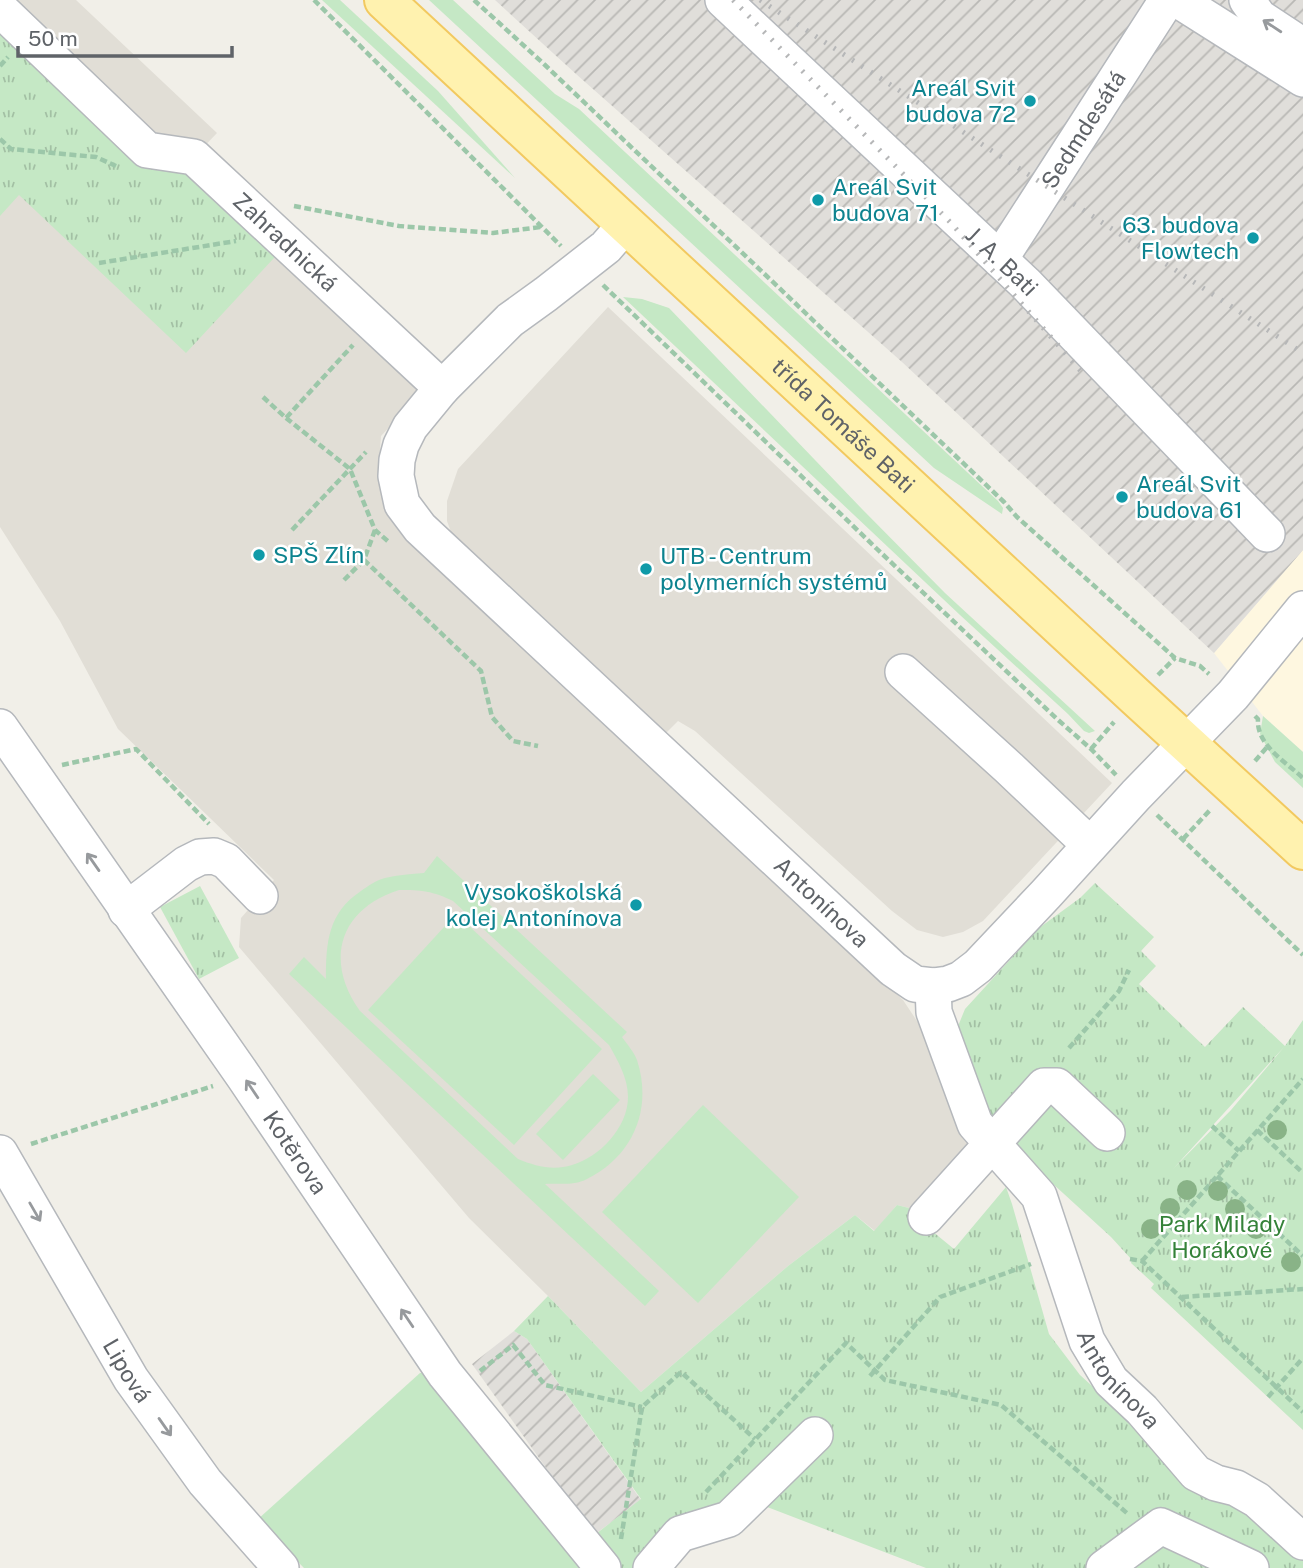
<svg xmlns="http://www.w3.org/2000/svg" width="1303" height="1568" font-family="'Public Sans',sans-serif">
  <defs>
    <pattern id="industrial-furrows" width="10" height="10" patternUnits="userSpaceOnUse" patternTransform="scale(1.75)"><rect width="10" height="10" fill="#e0deda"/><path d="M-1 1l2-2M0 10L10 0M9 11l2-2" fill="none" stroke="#b9b8b5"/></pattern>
    <pattern id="park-tufts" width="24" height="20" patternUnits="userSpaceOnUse" patternTransform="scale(1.75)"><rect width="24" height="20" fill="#c5e8c5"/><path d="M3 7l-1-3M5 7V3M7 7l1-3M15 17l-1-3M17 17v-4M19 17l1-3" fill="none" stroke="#a3c0a4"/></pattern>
  </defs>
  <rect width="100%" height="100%" fill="#f1efe8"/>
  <!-- commercial -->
  <polygon fill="#fef7e0" points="1303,550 1303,752 1263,716 1214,653"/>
  <!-- industrial -->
  <g fill="url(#industrial-furrows)">
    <polygon points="495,0 1303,0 1303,550 1214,653 902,362 576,74"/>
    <polygon points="514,1331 527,1339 641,1500 594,1535 472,1364"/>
  </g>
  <!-- education -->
  <g fill="#e1ded6">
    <polygon points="0,0 76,0 217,133 194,157 408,371 421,393 381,436 378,478 386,513 415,539 590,707 903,1000 923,1030 973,1140 913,1209 897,1205 875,1231 855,1215 788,1266 641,1392 548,1296 469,1218 239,947 241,918 274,880 118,729 60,621 0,527"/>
    <polygon points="608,307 1112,783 983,921 963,932 943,937 917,930 892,911 695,731 678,721 664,735 457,543 451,532 447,521 447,501 458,469"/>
  </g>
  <!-- green -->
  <g fill="#c5e8c5" fill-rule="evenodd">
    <polygon points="322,0 340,0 438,91 515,178"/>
    <polygon points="429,0 453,0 555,94 579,109 998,501 1003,508 1002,514 934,468"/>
    <polygon points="623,297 642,299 669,308 862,509 945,593 1095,731 1089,733 1084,731 1068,714 960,615"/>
    <polygon points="1263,716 1303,752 1303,788 1275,762 1260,734"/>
    <path d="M437,856l190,176 -5,5c5,7 12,15 15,23 16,49 -4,96 -50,119 -13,7 -28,4 -42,5l114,107 -14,15 -356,-332 15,-17 22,22c0,-37 2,-66 35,-88 7,-5 15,-11 24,-13 13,-3 26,-4 39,-5zM399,890c22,0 34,1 54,11l156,144c9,16 19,33 19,52 0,30 -28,60 -56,68 -19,6 -37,1 -54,-6l-158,-148c-36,-50 -21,-102 39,-121z"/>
    <polygon points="456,914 602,1049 514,1145 368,1010"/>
    <polygon points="593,1074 620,1100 563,1160 536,1134"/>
    <polygon points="703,1105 799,1197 698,1303 602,1212"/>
    <polygon points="420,1373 426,1373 581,1568 304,1568 257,1520"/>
  </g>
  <!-- park -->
  <g fill="url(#park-tufts)" fill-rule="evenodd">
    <polygon points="0,9 147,150 194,157 287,244 186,353 19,195 0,216"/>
    <path d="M1095,883l59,54 -13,14 15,15 -17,18 66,63 38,-40 42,39 18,-26v410l-152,-142 3,-4 -23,-21 1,-3 -21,-23 -59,-54 -70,-79 -28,-68 11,-27 74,-81 41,-30zM1284,1047l-53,63 -58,59z"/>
    <polygon points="200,886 239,958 199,979 160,907"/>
    <polygon points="1006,1187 1012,1204 1049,1334 1080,1375 1211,1494 1273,1531 1303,1557 1303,1568 926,1568 749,1500 639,1568 618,1568 592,1537 641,1499 527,1339 514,1331 548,1296 641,1392 788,1266 855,1215 874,1231 897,1205 913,1209 910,1213 954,1249"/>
  </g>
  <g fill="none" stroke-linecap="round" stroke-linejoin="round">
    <defs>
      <g id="minor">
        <path id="s1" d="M723,0l302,283 242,251"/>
        <polyline points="1178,0 1303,79"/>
        <polyline points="1247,0 1259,17 1303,46"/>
        <path id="s2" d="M0,9l147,141 47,7 248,231"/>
        <path id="s3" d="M626,224l-20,23 -60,47 -36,26 -68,68 -32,39 -9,18 -4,15 -1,16 6,28 18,24 473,441 22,15 18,2 15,-2 13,-5 17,-13 68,-72 90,-99 97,-100 70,-86"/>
        <path id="s4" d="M1000,259l167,-259"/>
        <polyline points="903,672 1009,768 1090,845"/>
        <path id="s5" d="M0,727l244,350 201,297 158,194"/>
        <polyline points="126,910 186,864 200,857 214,856 226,861 260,896"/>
        <path id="s6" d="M933,986l1,26 41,112 64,72 48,145 24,40 31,29 54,63 20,10 20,5 21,12 46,42"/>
        <path id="s7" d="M0,1153l131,226 74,103 76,86"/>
        <polyline points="926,1217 1044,1086 1057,1086 1107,1133"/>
        <polyline points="651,1568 680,1534 729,1519 815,1435"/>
        <polyline points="1104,1568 1161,1526 1251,1568"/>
      </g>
      <g id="major">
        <path id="s8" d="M384,0l752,697 167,153"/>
      </g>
    </defs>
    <!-- minor casing -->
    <use href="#minor" stroke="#b5b8bc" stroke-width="38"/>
    <!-- major casing -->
    <use href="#major" stroke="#f2c960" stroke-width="42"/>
    <!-- path -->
    <g stroke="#9cc7a9" stroke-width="4.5" stroke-dasharray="7 3.5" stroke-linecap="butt">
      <polyline points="314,0 561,246"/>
      <polyline points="474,0 545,65 1004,502 1017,517 1175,658 1200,666 1209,674"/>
      <polyline points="0,66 8,57"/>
      <polyline points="0,139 11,149 96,157 116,166"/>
      <polyline points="294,206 399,226 493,233 541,227"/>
      <polyline points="99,263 236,241"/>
      <polyline points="603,285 877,549 1057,719 1091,749 1116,775"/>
      <polyline points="263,397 286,418 353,345"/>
      <polyline points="286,418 350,469 375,530 390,543"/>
      <polyline points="292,530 366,452"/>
      <polyline points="375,530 364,560 481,671 492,717 513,741 538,746"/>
      <polyline points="344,580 364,560"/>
      <polyline points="1158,675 1175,658"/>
      <path d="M1255,716l3,3c-2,26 28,43 45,59"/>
      <polyline points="1091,749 1114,722"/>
      <polyline points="1255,761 1268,746"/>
      <polyline points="62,765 136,749 209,824"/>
      <polyline points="1157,815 1303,955"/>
      <polyline points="1183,839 1211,809"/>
      <polyline points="1069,1048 1119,991 1129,970"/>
      <polyline points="1212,1126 1239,1151"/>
      <polyline points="1257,1130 1303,1173"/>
      <polyline points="31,1144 213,1086"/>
      <polyline points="1217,1176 1303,1256"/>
      <polyline points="1130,1259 1142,1261 1303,1412"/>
      <polyline points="1142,1261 1303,1079"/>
      <polyline points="1182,1297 1303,1289"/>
      <polyline points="480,1371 513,1345 545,1385 642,1407"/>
      <polyline points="870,1376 940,1297 1031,1264"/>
      <polyline points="1268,1397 1303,1358"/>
      <polyline points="706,1492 846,1343 885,1380 1001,1405 1128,1514"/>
      <polyline points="621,1539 642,1407 681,1372 755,1439"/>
    </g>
    <!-- minor -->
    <use href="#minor" stroke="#fff" stroke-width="35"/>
    <!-- major -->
    <use href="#major" stroke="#fff2af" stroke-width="38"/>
    <!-- rail -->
    <g stroke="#b6b7b8" stroke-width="5" stroke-dasharray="2 9" stroke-linecap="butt">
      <polyline points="733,0 951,223 1086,377"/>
      <polyline points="760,0 1303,353"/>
    </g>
  </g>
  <!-- trees -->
  <g fill="#89b387">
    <circle cx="1277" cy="1130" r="10"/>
    <circle cx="1187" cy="1190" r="10"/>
    <circle cx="1218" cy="1191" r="10"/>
    <circle cx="1170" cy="1208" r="10"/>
    <circle cx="1235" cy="1209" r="10"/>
    <circle cx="1151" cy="1229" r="10"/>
    <circle cx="1256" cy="1229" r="10"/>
    <circle cx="1291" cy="1262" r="10"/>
  </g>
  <!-- one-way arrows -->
  <defs><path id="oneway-shaft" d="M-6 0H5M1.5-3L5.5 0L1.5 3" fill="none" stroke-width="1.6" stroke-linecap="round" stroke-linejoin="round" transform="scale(1.75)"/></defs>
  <g stroke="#979a9d">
    <use href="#oneway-shaft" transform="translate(1272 26) rotate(-147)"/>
    <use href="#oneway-shaft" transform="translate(93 862) rotate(-125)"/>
    <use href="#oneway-shaft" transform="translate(252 1089) rotate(-124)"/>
    <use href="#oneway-shaft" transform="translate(35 1212) rotate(60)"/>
    <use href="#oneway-shaft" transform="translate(407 1318) rotate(-124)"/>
    <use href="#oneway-shaft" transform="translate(165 1427) rotate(55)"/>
  </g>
  <!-- markers -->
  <g fill="#0f9aa8" stroke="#fff" stroke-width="2.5">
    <circle cx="1030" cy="101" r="7"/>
    <circle cx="818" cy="200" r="7"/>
    <circle cx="1253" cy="238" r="7"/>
    <circle cx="1122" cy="497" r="7"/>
    <circle cx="259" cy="555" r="7"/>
    <circle cx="646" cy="569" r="7"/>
    <circle cx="636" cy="905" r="7"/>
  </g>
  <g text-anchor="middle" stroke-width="5" stroke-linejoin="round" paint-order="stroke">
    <!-- culture labels -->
    <g font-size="23" fill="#0d838f" stroke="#fff" text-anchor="start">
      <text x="1016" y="96" text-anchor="end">Areál Svit<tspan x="1016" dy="26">budova 72</tspan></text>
      <text x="832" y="195">Areál Svit<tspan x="832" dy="26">budova 71</tspan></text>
      <text x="1239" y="233" text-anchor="end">63. budova<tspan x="1239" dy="26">Flowtech</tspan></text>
      <text x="1136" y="492">Areál Svit<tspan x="1136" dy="26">budova 61</tspan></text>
      <text x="273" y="563">SPŠ Zlín</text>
      <text x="660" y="564">UTB - Centrum<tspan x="660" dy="26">polymerních systémů</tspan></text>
      <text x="622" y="900" text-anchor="end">Vysokoškolská<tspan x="622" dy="26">kolej Antonínova</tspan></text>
    </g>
    <!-- street labels -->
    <g font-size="23" fill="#5f6368" stroke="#fff">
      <text dy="8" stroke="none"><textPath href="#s4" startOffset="154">Sedmdesátá</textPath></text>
      <text dy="8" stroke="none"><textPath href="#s2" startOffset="376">Zahradnická</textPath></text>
      <text dy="8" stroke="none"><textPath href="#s1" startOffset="382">J. A. Bati</textPath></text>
      <text dy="8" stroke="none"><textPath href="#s8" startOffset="626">třída Tomáše Bati</textPath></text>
      <text dy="8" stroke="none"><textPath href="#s3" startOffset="957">Antonínova</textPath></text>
      <text dy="8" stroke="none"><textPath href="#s5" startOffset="518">Kotěrova</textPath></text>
      <text dy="8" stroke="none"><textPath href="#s7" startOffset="252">Lipová</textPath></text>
      <text dy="8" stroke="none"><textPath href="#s6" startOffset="444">Antonínova</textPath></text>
    </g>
    <!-- park labels -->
    <g font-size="23" fill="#348238" stroke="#fff">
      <text x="1222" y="1232">Park Milady<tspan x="1222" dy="26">Horákové</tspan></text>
    </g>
  </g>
  <!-- scale -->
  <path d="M18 46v10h214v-10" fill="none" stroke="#5f6368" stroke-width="3.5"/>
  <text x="28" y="46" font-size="21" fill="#5f6368" stroke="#ffffff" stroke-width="5" paint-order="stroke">50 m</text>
</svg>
